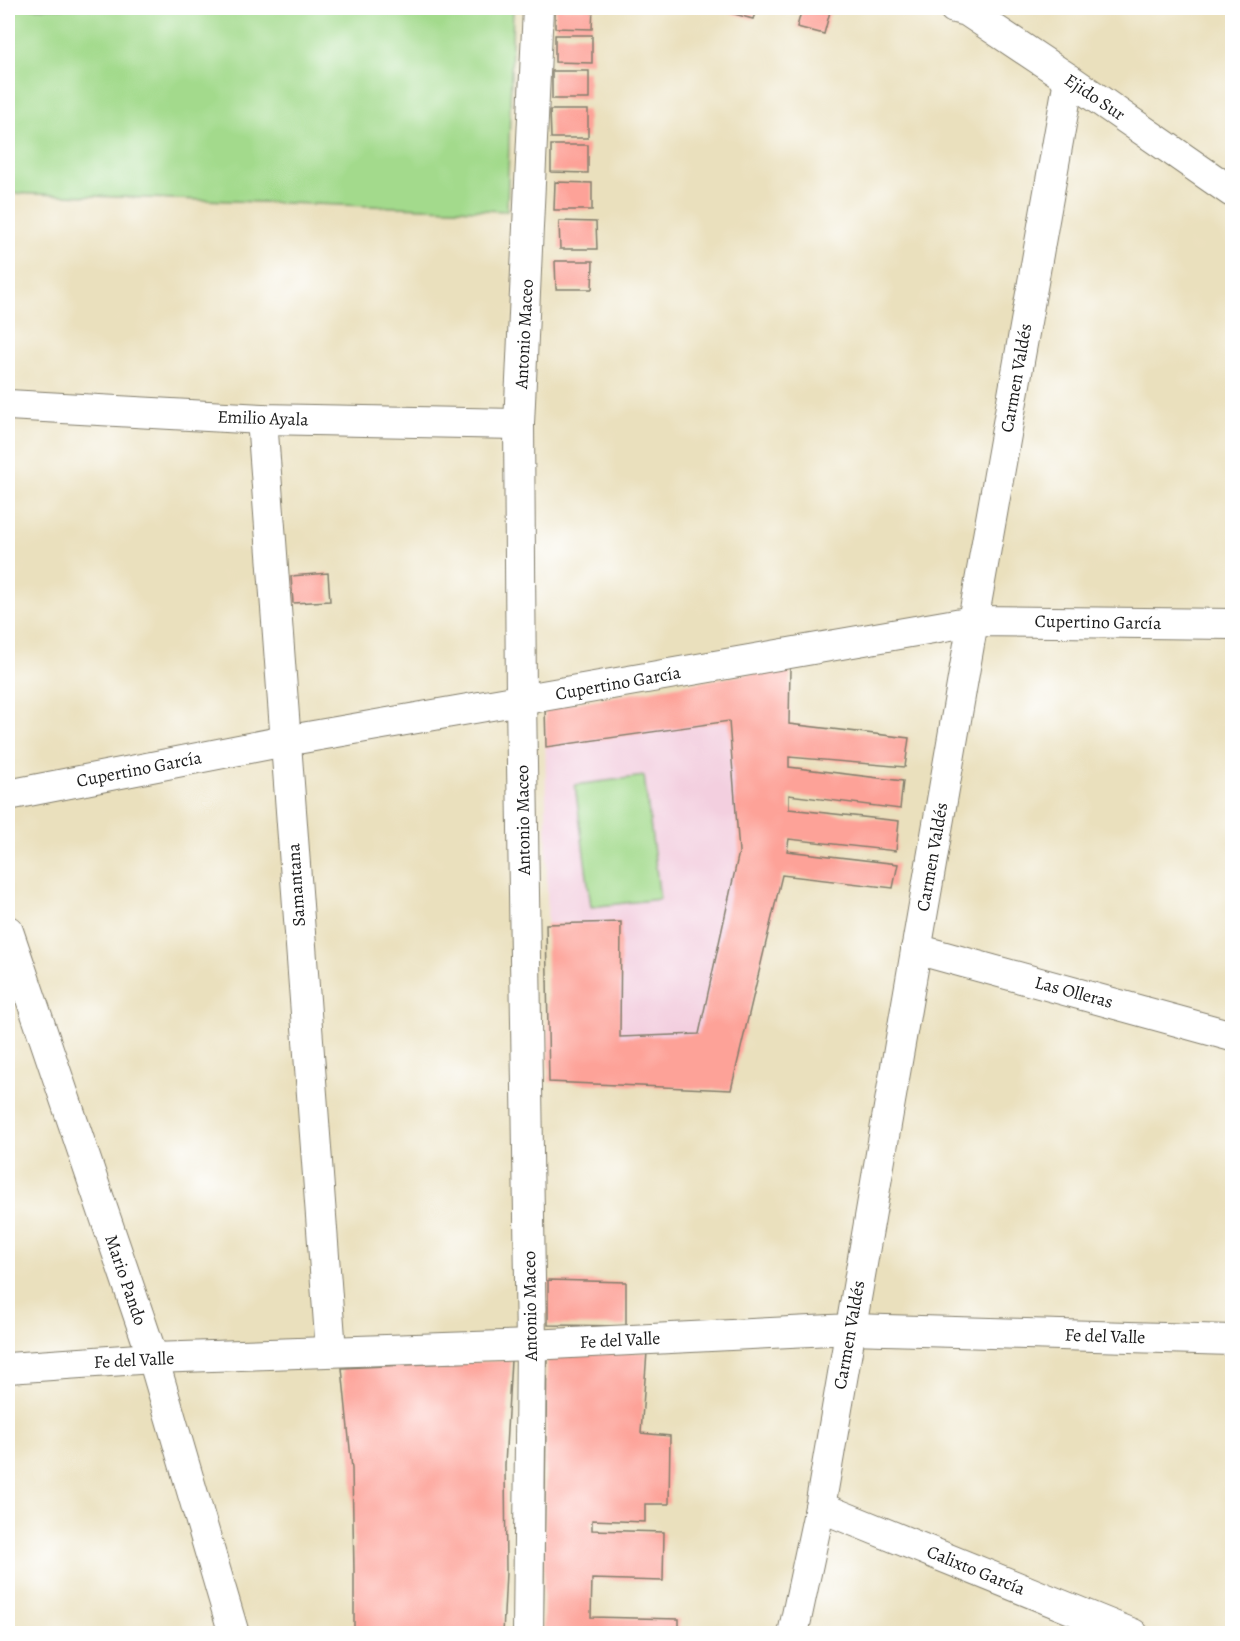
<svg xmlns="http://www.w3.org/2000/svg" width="1240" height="1641" font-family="Alegreya,serif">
  <rect width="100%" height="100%" fill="#fff"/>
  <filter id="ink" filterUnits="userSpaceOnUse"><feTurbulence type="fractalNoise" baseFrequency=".0167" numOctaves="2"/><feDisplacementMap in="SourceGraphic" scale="12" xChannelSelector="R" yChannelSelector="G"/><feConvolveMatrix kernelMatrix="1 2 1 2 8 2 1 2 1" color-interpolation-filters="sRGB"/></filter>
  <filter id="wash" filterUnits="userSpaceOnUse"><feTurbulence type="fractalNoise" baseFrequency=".008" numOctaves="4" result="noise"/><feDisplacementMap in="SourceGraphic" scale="24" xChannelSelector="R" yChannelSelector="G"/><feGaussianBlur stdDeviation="1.35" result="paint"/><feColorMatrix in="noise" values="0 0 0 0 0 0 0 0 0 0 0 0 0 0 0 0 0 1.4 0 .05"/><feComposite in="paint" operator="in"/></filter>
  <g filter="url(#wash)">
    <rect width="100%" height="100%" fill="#eae0bd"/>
    <!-- built -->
    <polygon fill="#f3cfdf" points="790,667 789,846 731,1090 549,1082 545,708"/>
    <!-- green -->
    <g fill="#a3da8c" stroke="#607b54" stroke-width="1.5">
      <polygon points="8,8 513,8 507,211 8,193"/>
      <polygon points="644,776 660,899 591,907 575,785"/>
    </g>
    <g id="blocks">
      <!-- building -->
      <g fill="#fda298">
        <polygon points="555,8 593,8 592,29 555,28"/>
        <polygon points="728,8 757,8 753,19 727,12"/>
        <polygon points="802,8 831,8 824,34 797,27"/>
        <polygon points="555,35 592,35 592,63 555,62"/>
        <rect x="552" y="71" width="37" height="28"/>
        <polygon points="550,110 588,110 588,138 551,138"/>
        <polygon points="551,145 588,145 588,173 551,172"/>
        <polygon points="555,182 592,183 592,210 554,210"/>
        <polygon points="559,221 596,222 597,249 560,249"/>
        <polygon points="555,261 593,261 592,289 556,289"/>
        <polygon points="328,573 330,601 293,603 291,576"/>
        <polygon points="790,667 789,724 909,738 905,767 789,757 789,767 903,781 900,809 789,795 789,809 899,821 896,851 789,839 787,851 898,864 893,888 782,875 731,1090 549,1082 546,924 621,922 620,1037 699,1034 739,852 729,721 546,747 545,708"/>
        <polygon points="548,1280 626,1282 626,1326 548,1325"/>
        <polygon points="647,1352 641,1433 670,1436 669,1504 645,1504 645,1522 592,1520 592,1530 664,1532 663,1581 592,1579 591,1617 679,1619 679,1634 543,1634 547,1353"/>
        <polygon points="511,1360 505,1465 506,1572 503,1634 354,1634 354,1572 352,1469 342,1368"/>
      </g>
    </g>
  </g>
  <g filter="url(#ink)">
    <use href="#blocks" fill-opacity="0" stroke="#837e6c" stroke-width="1.5"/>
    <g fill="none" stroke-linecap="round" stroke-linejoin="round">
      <defs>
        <g id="minor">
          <polyline points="954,8 967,11 1069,79 1232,192"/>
          <polyline points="8,405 262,419 519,424"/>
          <polyline points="262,419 331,1351"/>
          <polyline points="8,795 285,741 973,621 1232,624"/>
          <polyline points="8,931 153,1358 234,1634"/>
          <polyline points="916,949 1232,1036"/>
          <polyline points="8,1368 153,1358 531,1345 851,1329 1232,1340"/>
          <polyline points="820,1507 1133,1634"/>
          <polyline points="528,1634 531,1345 521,699 519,424 538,8"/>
          <polyline points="793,1634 820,1507 973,621 1069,79"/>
        </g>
      </defs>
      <!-- minor casing -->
      <use href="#minor" stroke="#837e6c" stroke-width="32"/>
      <!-- minor -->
      <use href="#minor" stroke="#fff" stroke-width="30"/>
    </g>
  </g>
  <g text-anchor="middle" stroke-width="6" stroke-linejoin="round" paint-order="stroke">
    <!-- street labels -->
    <g font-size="18" fill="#1c1c1c" stroke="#fff">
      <text transform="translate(1095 97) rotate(34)" y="6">Ejido Sur</text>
      <text transform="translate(524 334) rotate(-87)" y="6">Antonio Maceo</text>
      <text transform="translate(1016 378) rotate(-80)" y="6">Carmen Valdés</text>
      <text transform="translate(263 418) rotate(2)" y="6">Emilio Ayala</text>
      <text transform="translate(1098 622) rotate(1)" y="6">Cupertino García</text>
      <text transform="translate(618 683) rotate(-10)" y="6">Cupertino García</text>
      <text transform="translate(139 769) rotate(-11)" y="6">Cupertino García</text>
      <text transform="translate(523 820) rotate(-91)" y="6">Antonio Maceo</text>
      <text transform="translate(932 857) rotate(-80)" y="6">Carmen Valdés</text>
      <text transform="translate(296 885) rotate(-94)" y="6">Samantana</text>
      <text transform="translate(1074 992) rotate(15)" y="6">Las Olleras</text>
      <text transform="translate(126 1280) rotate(71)" y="6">Mario Pando</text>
      <text transform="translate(530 1306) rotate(-91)" y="6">Antonio Maceo</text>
      <text transform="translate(849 1335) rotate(-80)" y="6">Carmen Valdés</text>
      <text transform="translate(1105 1336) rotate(2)" y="6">Fe del Valle</text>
      <text transform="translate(620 1340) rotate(-3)" y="6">Fe del Valle</text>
      <text transform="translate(134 1360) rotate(-3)" y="6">Fe del Valle</text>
      <text transform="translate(976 1570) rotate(22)" y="6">Calixto García</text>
    </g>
  </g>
  <!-- margin -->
  <rect width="1240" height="1641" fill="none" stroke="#fff" stroke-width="30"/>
</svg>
